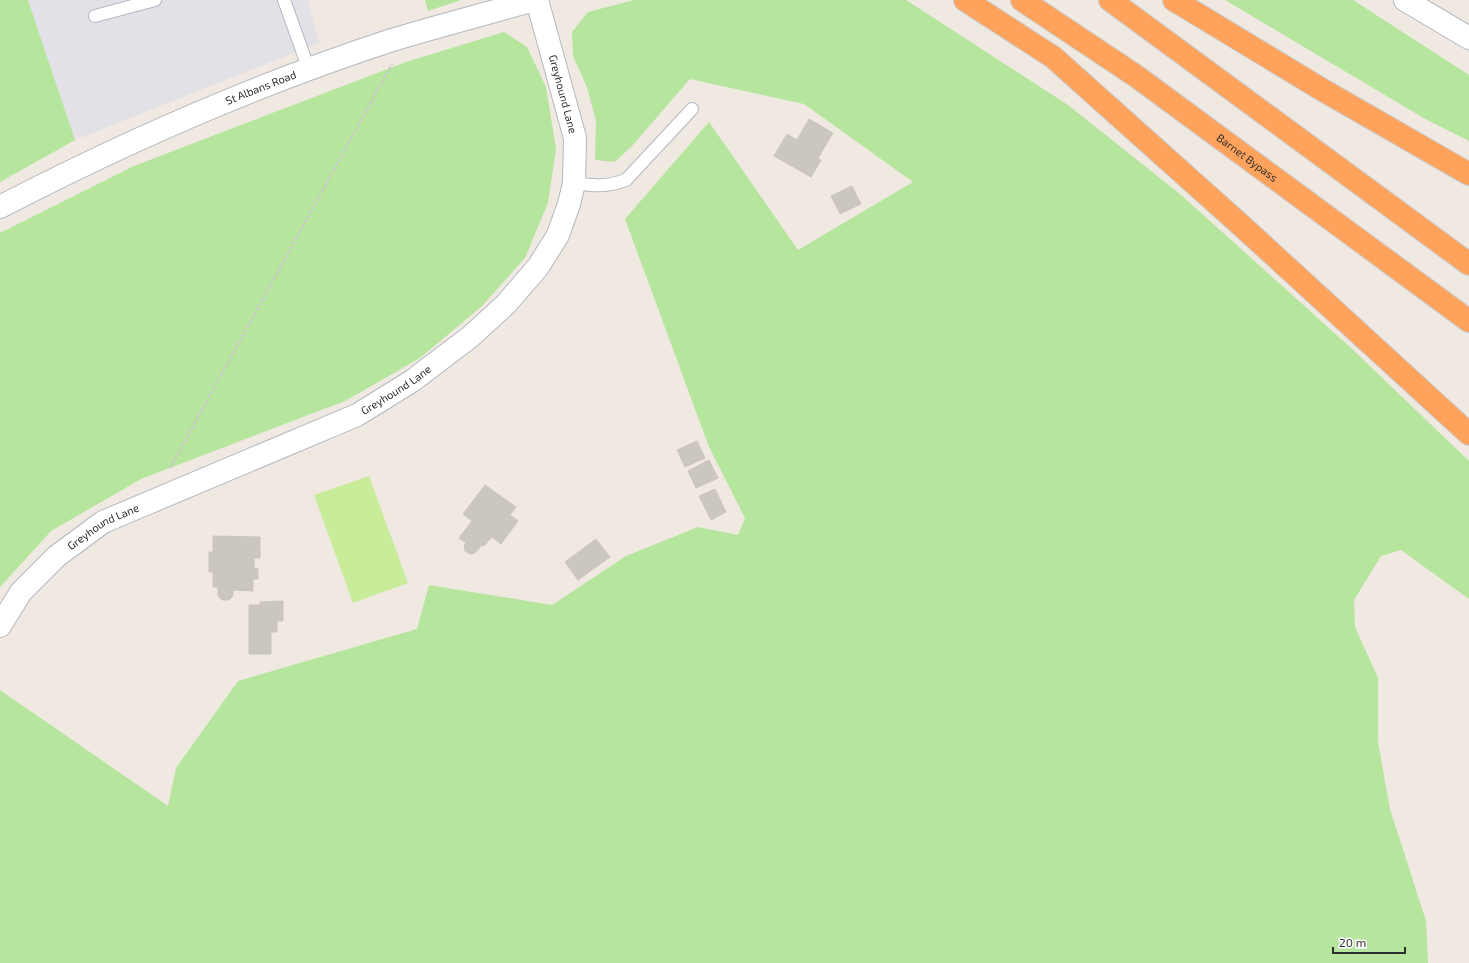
<svg xmlns="http://www.w3.org/2000/svg" width="1469" height="963" font-family="'Exo 2',sans-serif">
  <rect width="100%" height="100%" fill="#efe9e1"/>
  <!-- industrial -->
  <polygon fill="#e3e1e8" points="28,0 308,0 319,43 75,140"/>
  <!-- green -->
  <g fill="#b6e59e">
    <polygon points="0,0 28,0 75,140 0,182"/>
    <polygon points="425,0 461,0 428,11"/>
    <polygon points="634,0 906,0 1068,105 1180,194 1350,347 1469,461 1469,599 1401,550 1381,556 1354,600 1355,627 1378,678 1378,742 1390,809 1426,921 1428,963 0,963 0,690 168,806 176,768 238,681 417,629 429,585 552,605 626,556 698,527 738,535 745,518 709,447 625,219 709,122 798,250 913,182 804,104 690,79 632,146 615,162 595,160 596,121 587,87 573,56 572,32 588,12"/>
    <polygon points="1225,0 1353,0 1469,75 1469,141 1427,120"/>
    <polygon points="504,32 527,47 546,87 556,149 548,203 525,258 481,307 420,358 345,401 141,479 51,531 0,587 0,233 134,166 406,62"/>
  </g>
  <!-- pitch -->
  <polygon fill="#c9ec9a" points="369,476 408,583 353,603 314,495"/>
  <!-- building -->
  <g fill="#cbc7bf" stroke="#cbc5ba">
    <polygon points="809,119 833,133 818,158 821,160 811,177 774,156 787,134 797,140"/>
    <polygon points="852,186 861,204 840,214 831,196"/>
    <polygon points="697,441 705,458 685,467 677,450"/>
    <polygon points="709,460 718,478 696,488 688,471"/>
    <polygon points="485,485 516,507 510,515 518,521 501,544 492,537 484,546 482,545 475,553 470,554 465,551 464,545 466,543 459,538 472,521 463,514"/>
    <polygon points="715,489 726,512 711,520 699,496"/>
    <polygon points="213,536 260,537 260,558 254,558 254,568 258,569 258,579 253,579 253,591 233,590 233,596 229,600 222,600 218,596 218,587 213,587 213,572 209,572 209,552 213,552"/>
    <polygon points="596,539 610,557 578,580 565,562"/>
    <polygon points="283,601 283,621 277,621 277,632 271,632 271,654 249,654 249,605 260,605 260,602"/>
  </g>
  <g fill="none" stroke-linecap="round" stroke-linejoin="round">
    <defs>
      <g id="service">
        <polyline points="284,0 309,70"/>
        <polyline points="95,16 155,0"/>
        <path d="M574,183c20,3 32,4 52,-3l66,-71"/>
      </g>
      <g id="minor">
        <path id="s1" d="M0,626l21,-34 36,-36 46,-34 254,-107 55,-34 58,-44 36,-33 32,-37 20,-32 11,-31 5,-21 1,-45 -38,-138"/>
      </g>
      <g id="tertiary">
        <polyline points="1405,0 1469,38"/>
        <path id="s2" d="M0,207c125,-65 255,-122 389,-166 48,-15 97,-27 145,-41"/>
      </g>
      <g id="motorway">
        <polyline points="965,0 1053,57 1243,227 1469,434"/>
        <path id="s3" d="M1022,0l114,76 333,245"/>
        <polyline points="1110,0 1469,264"/>
        <polyline points="1174,0 1321,89 1469,174"/>
      </g>
    </defs>
    <!-- service casing -->
    <use href="#service" stroke="#b4b7c1" stroke-width="14"/>
    <!-- minor casing -->
    <use href="#minor" stroke="#b4b7c1" stroke-width="24"/>
    <!-- tertiary casing -->
    <use href="#tertiary" stroke="#b4b7c1" stroke-width="24"/>
    <!-- motorway casing -->
    <use href="#motorway" stroke="#c9c9c9" stroke-width="24"/>
    <!-- path -->
    <polyline stroke="#c9c9c9" stroke-width="2.5" stroke-dasharray="3 2" stroke-linecap="butt" points="170,468 392,64"/>
    <!-- service -->
    <use href="#service" stroke="#fff" stroke-width="12"/>
    <!-- minor -->
    <use href="#minor" stroke="#fff" stroke-width="22"/>
    <!-- tertiary -->
    <use href="#tertiary" stroke="#fff" stroke-width="22"/>
    <!-- motorway -->
    <use href="#motorway" stroke="#ffa35c" stroke-width="22"/>
  </g>
  <g text-anchor="middle" stroke-width="3" stroke-linejoin="round" paint-order="stroke">
    <!-- street labels -->
    <g font-size="11" fill="#2e2e2e" stroke="#fff">
      <text dy="4" stroke="none"><textPath href="#s2" startOffset="287">St Albans Road</textPath></text>
      <text transform="translate(563 94) rotate(75)" y="4">Greyhound Lane</text>
      <text dy="4" stroke="none"><textPath href="#s3" startOffset="275">Barnet Bypass</textPath></text>
      <text dy="4" stroke="none"><textPath href="#s1" startOffset="470">Greyhound Lane</textPath></text>
      <text dy="4" stroke="none"><textPath href="#s1" startOffset="146">Greyhound Lane</textPath></text>
    </g>
  </g>
  <!-- scale -->
  <path d="M1333 947v6h72v-6" fill="none" stroke="#2e2e2e" stroke-width="2"/>
  <text x="1339" y="947" font-size="12" fill="#2e2e2e" stroke="#ffffff" stroke-width="3" paint-order="stroke">20 m</text>
</svg>
